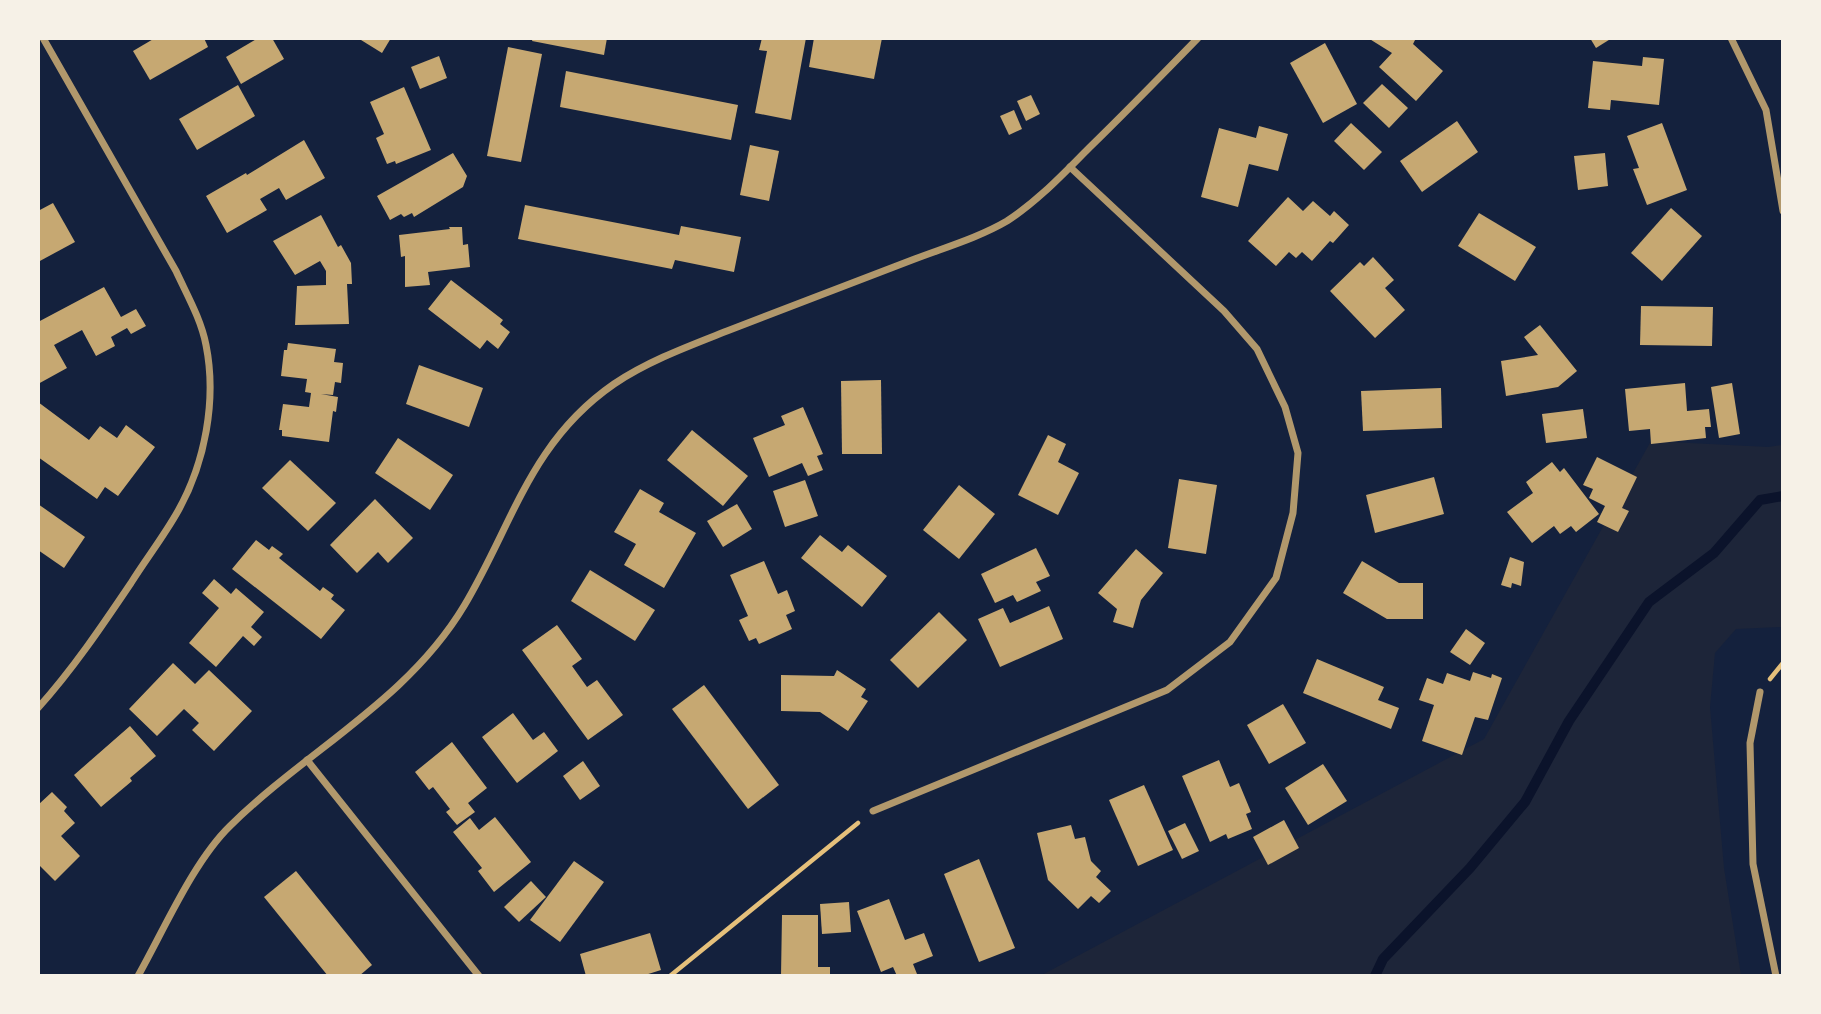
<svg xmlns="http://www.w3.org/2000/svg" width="1821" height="1014" font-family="'Open Sans',sans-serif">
  <rect width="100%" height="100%" fill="#14213d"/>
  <!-- green -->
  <polygon fill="#1d2539" points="1651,441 1768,447 1782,445 1782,627 1736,629 1715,653 1710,707 1724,868 1741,975 1040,976 1484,739"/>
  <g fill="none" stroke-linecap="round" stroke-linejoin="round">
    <!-- stream -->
    <polyline stroke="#0b132b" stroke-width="10" points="1375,976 1383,959 1470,868 1525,802 1569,721 1649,602 1714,553 1760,500 1783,496"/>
  </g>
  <!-- building -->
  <g fill="#c6a872">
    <polygon points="155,38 204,38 208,47 150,80 133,51"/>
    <polygon points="258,38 272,38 284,59 241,84 226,57"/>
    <polygon points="362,38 391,38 382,53 361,40"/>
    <polygon points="533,38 607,38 604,55 532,41"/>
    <polygon points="762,38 806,38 791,120 755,113 767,51 759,50"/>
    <polygon points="814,38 882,38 874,79 809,67"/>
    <polygon points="1368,38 1416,38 1413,44 1443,71 1416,101 1379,67 1392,53"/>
    <polygon points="1590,38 1612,38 1596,48"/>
    <polygon points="1325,43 1357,104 1323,123 1290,63"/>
    <polygon points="508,47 542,54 521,162 487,156"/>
    <polygon points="439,56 447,78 420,89 411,67"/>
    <polygon points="1643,57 1664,59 1659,105 1611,100 1610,110 1588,108 1593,61 1642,66"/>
    <polygon points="566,71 738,105 731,140 560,107"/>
    <polygon points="1382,84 1408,108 1389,128 1363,103"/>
    <polygon points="238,85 255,116 197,150 179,119"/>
    <polygon points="404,87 431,150 396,164 395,161 387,164 376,138 384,134 370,102"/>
    <polygon points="1031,95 1040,114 1026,121 1017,101"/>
    <polygon points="1014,110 1022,129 1009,135 1000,116"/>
    <polygon points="1457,121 1478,152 1422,192 1400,161"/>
    <polygon points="1351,123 1382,152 1364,170 1334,141"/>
    <polygon points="1662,123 1687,190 1647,205 1633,169 1639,168 1627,136"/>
    <polygon points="1259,126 1288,134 1278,171 1249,164 1238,207 1201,197 1219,128 1256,138"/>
    <polygon points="304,140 325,178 286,200 279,188 260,199 267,210 227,233 206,196 246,173 247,175"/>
    <polygon points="750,145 779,151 769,201 740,195"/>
    <polygon points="453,153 467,176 463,187 414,217 412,213 404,217 401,214 390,220 377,196"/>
    <polygon points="1605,153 1608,186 1578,190 1574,156"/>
    <polygon points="1288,197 1303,211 1313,201 1330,216 1334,211 1349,225 1333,243 1330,241 1312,261 1302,252 1296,258 1289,252 1276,266 1248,241"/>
    <polygon points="53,203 75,242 38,262 38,211"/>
    <polygon points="525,205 679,235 681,226 741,237 734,272 675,260 672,269 518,239"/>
    <polygon points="1671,208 1702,236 1662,281 1631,253"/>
    <polygon points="1479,213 1536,247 1515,281 1458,246"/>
    <polygon points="321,215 338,247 341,245 351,263 352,284 347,284 349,324 295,325 297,286 326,285 326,271 320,261 295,275 273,241"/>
    <polygon points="449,227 462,227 463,245 468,244 470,267 428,272 430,285 405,287 405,256 401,257 399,235 450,229"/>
    <polygon points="1373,257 1394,280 1385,288 1405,310 1375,338 1330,291 1360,262 1364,266"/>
    <polygon points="451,280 503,320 500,324 510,332 498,349 487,340 480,349 428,309"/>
    <polygon points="104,287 121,317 136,309 146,326 131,334 127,328 111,337 115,346 96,356 82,330 54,345 67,368 38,384 38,322"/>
    <polygon points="1641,306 1713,307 1712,346 1640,345"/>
    <polygon points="1540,325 1577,371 1558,387 1506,396 1501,361 1538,355 1524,337"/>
    <polygon points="288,343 336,349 334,362 343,363 341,383 335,382 333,395 321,394 338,397 336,412 333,411 329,442 282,436 282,430 279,430 283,404 309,407 311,393 305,392 307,379 281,376 284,350 287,350"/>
    <polygon points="419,365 483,388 469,427 406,404"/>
    <polygon points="881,380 882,454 842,454 841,381"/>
    <polygon points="1685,383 1687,411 1709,409 1711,427 1705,427 1706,438 1651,444 1650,429 1629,431 1625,389"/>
    <polygon points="1732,383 1740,434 1719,438 1711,387"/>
    <polygon points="1441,388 1442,428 1363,431 1361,391"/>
    <polygon points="38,402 89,440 100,426 117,438 126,425 155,447 118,496 105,487 97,499 38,457"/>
    <polygon points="803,407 823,454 817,456 823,470 808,476 802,463 769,477 753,438 785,425 781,416"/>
    <polygon points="1583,409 1587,438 1546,443 1542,414"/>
    <polygon points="692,430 748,476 723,506 667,460"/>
    <polygon points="1048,435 1066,444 1058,462 1079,473 1058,515 1018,495"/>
    <polygon points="398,438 453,475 430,510 375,473"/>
    <polygon points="1597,457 1637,477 1622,508 1629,511 1618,532 1597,522 1605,506 1589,498 1593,489 1583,485"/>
    <polygon points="290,460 336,503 308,531 262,488"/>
    <polygon points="1552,462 1560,472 1564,468 1599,514 1576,532 1571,526 1560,534 1554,526 1532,543 1507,512 1533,493 1526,482"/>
    <polygon points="1434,477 1444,514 1375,533 1366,495"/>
    <polygon points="1179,479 1217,485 1206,554 1168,548"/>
    <polygon points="805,480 818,516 785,527 773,491"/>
    <polygon points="959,485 995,514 959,559 923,530"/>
    <polygon points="640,489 664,503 659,512 696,533 664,588 624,565 636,544 614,532"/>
    <polygon points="375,499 413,538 388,563 378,552 357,573 330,545"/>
    <polygon points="38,504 85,537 64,568 38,550"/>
    <polygon points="737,504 752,529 723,547 707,521"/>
    <polygon points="820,535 842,552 848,545 887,576 862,607 801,558"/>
    <polygon points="256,540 269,550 272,546 283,554 279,558 320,591 323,587 334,595 331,599 345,610 321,639 232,569"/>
    <polygon points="1036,548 1050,576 1036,582 1041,591 1017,602 1013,595 995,603 981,574"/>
    <polygon points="1136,549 1163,573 1141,600 1133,628 1113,622 1117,609 1098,593"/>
    <polygon points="1510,557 1524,562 1521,586 1512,583 1511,588 1501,585"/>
    <polygon points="764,561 778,594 787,590 795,611 786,615 792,629 759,644 756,638 749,641 739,620 748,616 730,575"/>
    <polygon points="1362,561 1399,583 1423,583 1423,619 1387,619 1343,593"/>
    <polygon points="590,570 655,610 635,641 571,601"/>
    <polygon points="214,579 231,594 236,588 264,612 251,627 262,637 254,646 243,636 216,667 189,643 219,608 202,593"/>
    <polygon points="1049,606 1063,639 1000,667 978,619 1003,608 1010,623"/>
    <polygon points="939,612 967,640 918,688 890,660"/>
    <polygon points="557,625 582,659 572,666 587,687 597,680 623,715 588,740 522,650"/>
    <polygon points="1466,629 1485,643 1470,665 1450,652"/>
    <polygon points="1317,659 1384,687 1378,700 1399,708 1391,729 1303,693"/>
    <polygon points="173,663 195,684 209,670 252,711 214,751 192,730 199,723 184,709 157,736 129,709"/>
    <polygon points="837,670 866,689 861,697 868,701 848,731 820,712 781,711 781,675 834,676"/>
    <polygon points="1473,672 1491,678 1492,674 1502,678 1488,720 1475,717 1462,755 1422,741 1434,705 1419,700 1427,678 1443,684 1447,673 1470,681"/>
    <polygon points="704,685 779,785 748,809 672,709"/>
    <polygon points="1283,704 1306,743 1269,764 1247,725"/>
    <polygon points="513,713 533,740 544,732 558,751 517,783 482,737"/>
    <polygon points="130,726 156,756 130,778 132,781 101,807 74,775"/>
    <polygon points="452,742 487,788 468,803 475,812 457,825 446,812 450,809 433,787 429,790 415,772"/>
    <polygon points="1219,760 1230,787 1239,783 1251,812 1246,814 1252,829 1228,839 1226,834 1210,842 1182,776"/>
    <polygon points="583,761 600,786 580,800 563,776"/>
    <polygon points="1323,764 1347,801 1308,825 1285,788"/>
    <polygon points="1144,785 1173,850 1138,866 1109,800"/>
    <polygon points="52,792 67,807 64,811 75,823 61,836 80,856 55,881 38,864 38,805"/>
    <polygon points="495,817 531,862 494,892 478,871 482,868 453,832 470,818 479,830"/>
    <polygon points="1284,820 1299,848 1268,865 1253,837"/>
    <polygon points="1185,823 1199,851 1182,859 1168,831"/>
    <polygon points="1071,825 1075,839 1085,837 1091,861 1101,871 1096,877 1111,891 1099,903 1091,896 1078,909 1048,880 1037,833"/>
    <polygon points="979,859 1015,948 979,962 944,874"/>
    <polygon points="574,861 604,882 560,942 530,920"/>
    <polygon points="296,871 372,965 359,976 328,976 264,897"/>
    <polygon points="531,881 546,897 519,922 504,907"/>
    <polygon points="889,899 905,940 924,933 933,956 913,964 917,974 913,976 897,976 893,967 881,972 857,911"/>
    <polygon points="849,902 851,932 822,934 820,904"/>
    <polygon points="782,915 818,915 818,967 830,967 830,976 781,976"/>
    <polygon points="650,933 661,970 642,976 586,976 580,954"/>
  </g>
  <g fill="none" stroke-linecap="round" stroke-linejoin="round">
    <!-- path -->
    <g stroke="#e5c07b" stroke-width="4.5">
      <polyline points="1770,679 1783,663"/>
      <polyline points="670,976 858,823"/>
    </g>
    <!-- minor -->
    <g stroke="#b1986c" stroke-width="7">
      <polyline points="1731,38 1766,110 1783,211"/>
      <polyline points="1760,692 1750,743 1753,864 1776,976"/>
      <path d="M38,708c35,-39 64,-82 93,-125 15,-24 33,-47 47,-72 27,-48 39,-111 28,-166 -5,-26 -19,-50 -30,-74l-133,-233"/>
      <polyline points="307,760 479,976"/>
      <polyline points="873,811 1167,690 1230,642 1276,578 1293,513 1298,453 1285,407 1257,349 1224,311 1070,167"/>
      <path d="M138,976c26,-46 55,-114 92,-150 77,-76 177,-125 234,-220 49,-82 66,-164 150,-222 34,-23 75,-38 113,-53 61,-24 123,-47 185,-71 31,-12 66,-22 95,-39 31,-20 56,-47 82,-73 37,-36 73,-73 109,-110"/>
    </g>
  </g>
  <!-- border -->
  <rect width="1821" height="1014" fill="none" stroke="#f6f1e7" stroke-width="80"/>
</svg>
